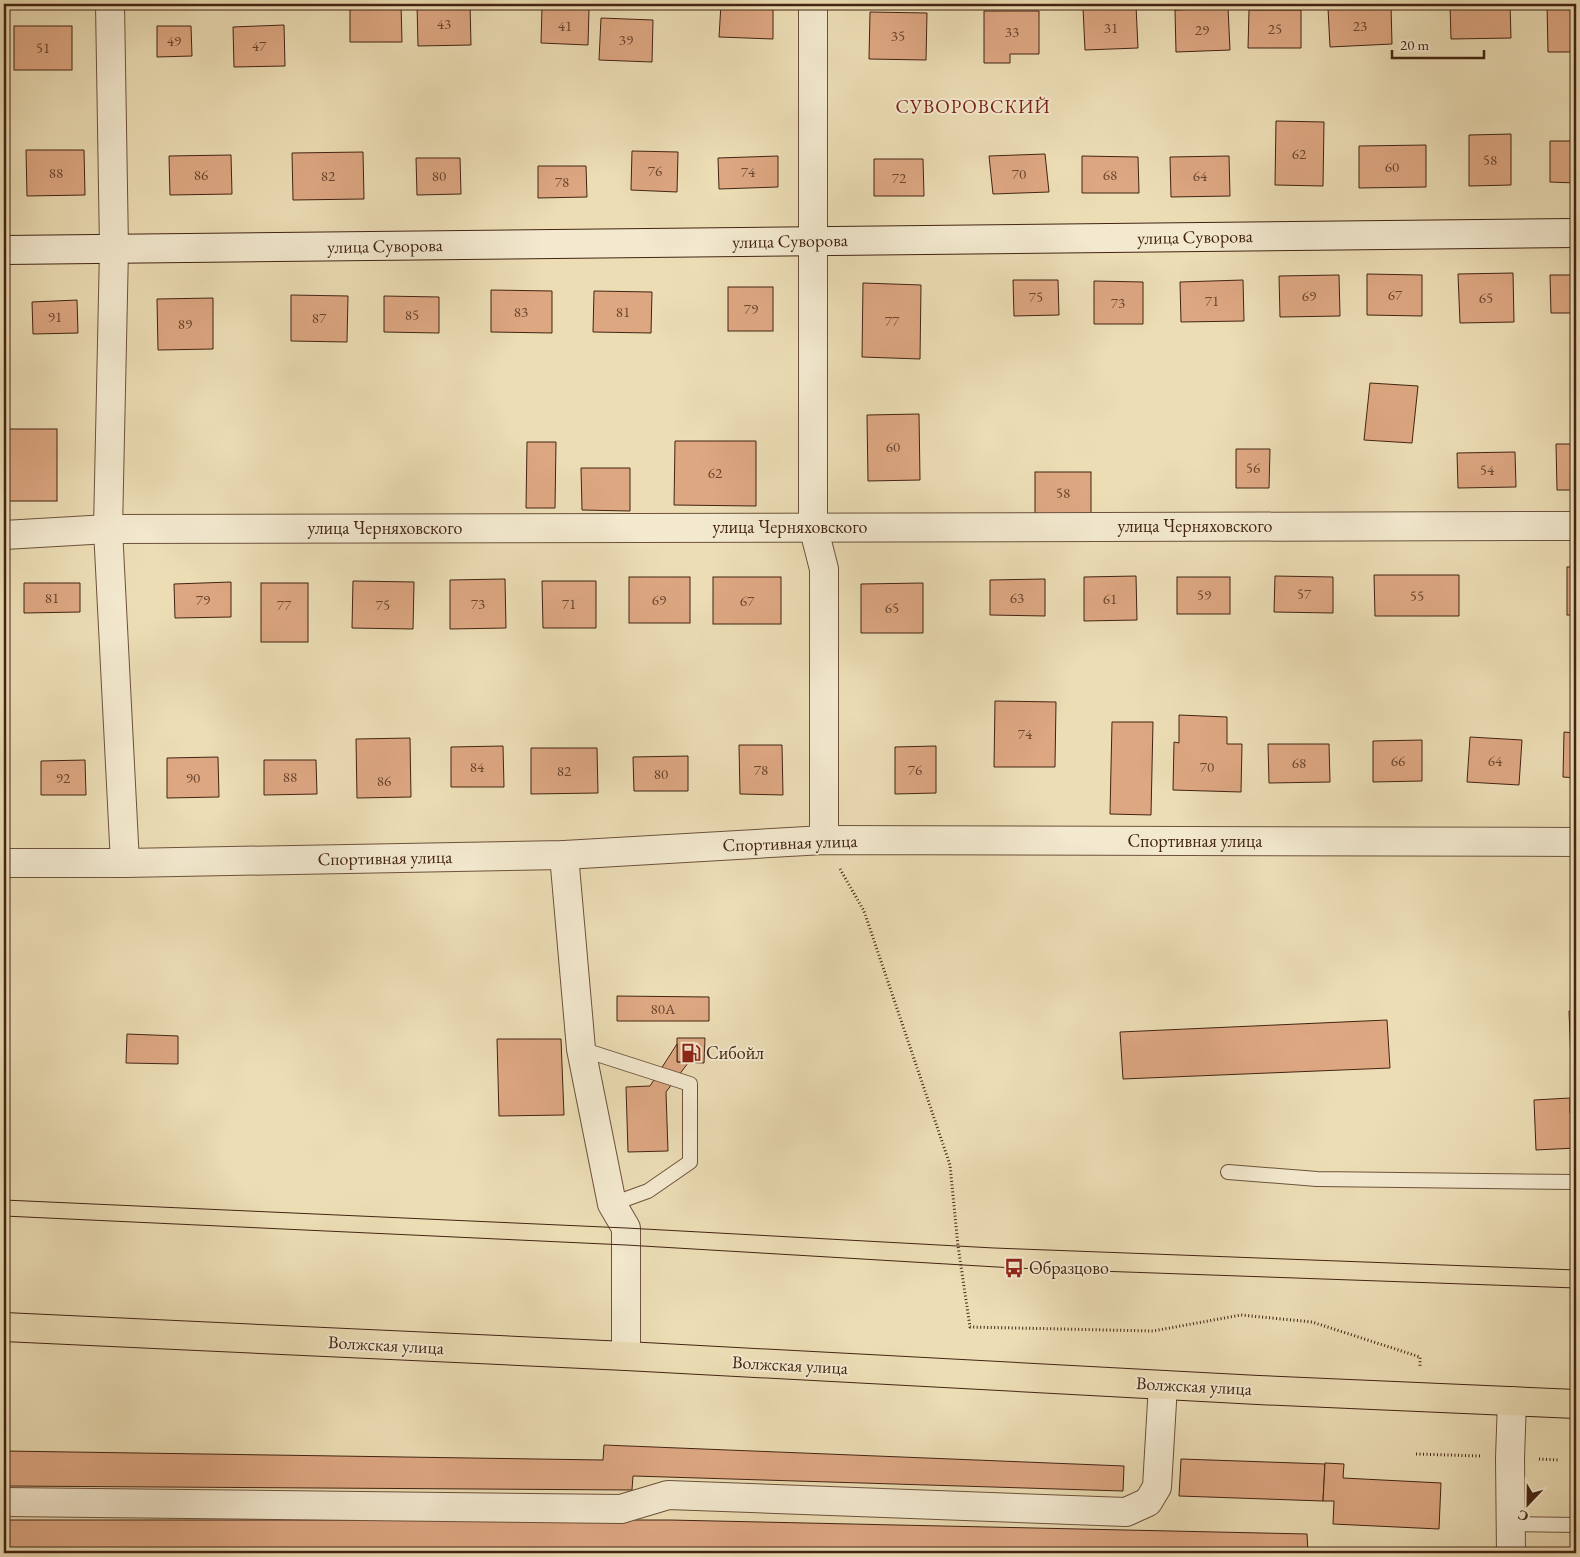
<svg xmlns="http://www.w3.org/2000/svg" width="1580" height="1557" font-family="'EB Garamond',serif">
  <rect width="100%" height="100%" fill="#ecddb5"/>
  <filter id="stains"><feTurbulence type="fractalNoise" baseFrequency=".004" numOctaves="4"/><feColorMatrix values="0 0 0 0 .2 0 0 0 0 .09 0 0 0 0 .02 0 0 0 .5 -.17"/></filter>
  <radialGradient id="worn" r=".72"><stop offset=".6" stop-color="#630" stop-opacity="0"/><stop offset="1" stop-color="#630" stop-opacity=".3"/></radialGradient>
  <!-- building -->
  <g fill="#dda782" stroke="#432412">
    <polygon points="350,4 401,4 402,42 350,42"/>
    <polygon points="417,4 470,4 471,45 418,46"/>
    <polygon points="721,4 773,4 773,39 719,37"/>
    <polygon points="1450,4 1510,4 1511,38 1451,39"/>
    <polygon points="1547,4 1576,4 1576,52 1548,52"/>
    <polygon points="1136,6 1138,48 1085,50 1083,8"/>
    <polygon points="1391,6 1392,44 1330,47 1328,8"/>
    <polygon points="542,7 589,9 588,45 541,43"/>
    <polygon points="1228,8 1230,50 1176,52 1175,10"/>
    <polygon points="1249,10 1301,10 1301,48 1248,48"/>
    <polygon points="984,11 1039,11 1039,54 1010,54 1010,63 984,63"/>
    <polygon points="870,12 927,13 926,60 869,59"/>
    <polygon points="601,18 653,20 652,62 599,60"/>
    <polygon points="284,25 285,66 234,67 233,27"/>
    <rect x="14" y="26" width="58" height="44"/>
    <polygon points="157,26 191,26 192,56 157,57"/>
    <polygon points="1276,121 1324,122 1323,186 1275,185"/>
    <polygon points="1511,134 1511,185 1469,186 1469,135"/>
    <polygon points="1550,141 1576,141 1576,183 1550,182"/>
    <polygon points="1426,145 1426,187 1359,188 1359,146"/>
    <polygon points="26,150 84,150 85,195 27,196"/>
    <polygon points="632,151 678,152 677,192 631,190"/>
    <polygon points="363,152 364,199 293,200 292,153"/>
    <polygon points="1045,154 1049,192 993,194 989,156"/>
    <polygon points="231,155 232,194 170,195 169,156"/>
    <polygon points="778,156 778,187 719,189 718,158"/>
    <polygon points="1082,156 1138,157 1139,193 1082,193"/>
    <polygon points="1229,156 1230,196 1171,197 1170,157"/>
    <polygon points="416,158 460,158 461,194 417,195"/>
    <polygon points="874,159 923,159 924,196 874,196"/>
    <polygon points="538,166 586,166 587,197 538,198"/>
    <polygon points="1513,273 1514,322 1460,323 1458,274"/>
    <polygon points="1367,274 1422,275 1422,316 1367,315"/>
    <polygon points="1339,275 1340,316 1280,317 1279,276"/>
    <polygon points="1550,275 1576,275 1576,313 1551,313"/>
    <polygon points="1013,280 1058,280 1059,315 1014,316"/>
    <polygon points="1243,280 1244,321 1181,322 1180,282"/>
    <polygon points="1094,281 1143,282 1143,324 1094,324"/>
    <polygon points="863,283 921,285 920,359 862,357"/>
    <rect x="728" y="287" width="45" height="44"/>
    <polygon points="491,290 552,291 552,333 491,332"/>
    <polygon points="594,291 652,292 651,333 593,332"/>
    <polygon points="291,295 348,296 347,342 291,341"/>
    <polygon points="384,296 439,297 439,333 384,332"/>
    <polygon points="213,298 213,349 158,350 157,299"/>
    <polygon points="77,300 78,333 33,334 32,302"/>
    <polygon points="1370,383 1418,386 1412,443 1364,440"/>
    <polygon points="919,414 920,480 868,481 867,415"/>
    <rect x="4" y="429" width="53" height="72"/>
    <polygon points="675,441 756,441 756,506 674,505"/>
    <polygon points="527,442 556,442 555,508 526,508"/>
    <polygon points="1556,444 1576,444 1576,490 1557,490"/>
    <polygon points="1236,449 1270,449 1269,488 1236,488"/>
    <polygon points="1515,452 1516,487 1458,488 1457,453"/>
    <polygon points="581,468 630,468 630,511 582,510"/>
    <rect x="1035" y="472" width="56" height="42"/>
    <rect x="1567" y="567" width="9" height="48"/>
    <polygon points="1374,575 1459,575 1459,616 1375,616"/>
    <polygon points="1136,576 1137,620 1084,621 1084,577"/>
    <polygon points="1275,576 1333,577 1333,613 1274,612"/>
    <rect x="629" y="577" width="61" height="46"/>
    <rect x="713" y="577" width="68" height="47"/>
    <rect x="1177" y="577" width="53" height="37"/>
    <polygon points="505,579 506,628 450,629 450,580"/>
    <polygon points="1045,579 1045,616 990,615 990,580"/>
    <polygon points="353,581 414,582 413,629 352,628"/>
    <polygon points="542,581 596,581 596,628 543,628"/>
    <polygon points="231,582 231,617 175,618 174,584"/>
    <polygon points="24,583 80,583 80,612 24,613"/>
    <rect x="261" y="583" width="47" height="59"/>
    <polygon points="923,583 923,633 861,633 861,584"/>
    <polygon points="995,701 1056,702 1055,767 994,767"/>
    <polygon points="1179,715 1227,717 1227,744 1242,744 1241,792 1173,790 1174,742 1179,743"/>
    <polygon points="1112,722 1153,722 1151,815 1110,814"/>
    <polygon points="1564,732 1576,733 1576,778 1563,777"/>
    <polygon points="1470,737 1522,740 1519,785 1467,782"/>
    <polygon points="410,738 411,797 357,798 356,739"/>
    <polygon points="1422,740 1422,781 1373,782 1373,741"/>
    <polygon points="1268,744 1329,744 1330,782 1269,783"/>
    <polygon points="739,745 782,745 783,795 740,794"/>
    <polygon points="503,746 504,787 451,787 451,747"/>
    <polygon points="936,746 936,793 895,794 895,747"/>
    <polygon points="531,748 597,748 598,793 531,794"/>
    <polygon points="688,756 688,791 634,791 633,757"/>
    <polygon points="218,757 219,797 167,798 167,758"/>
    <polygon points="85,760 86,795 41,795 41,761"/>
    <polygon points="264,760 316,760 317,794 264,795"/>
    <polygon points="617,996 709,997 709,1021 617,1021"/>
    <polygon points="1569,1011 1576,1011 1576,1060 1571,1060"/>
    <polygon points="1387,1020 1390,1068 1123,1079 1120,1032"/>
    <polygon points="127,1034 178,1036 178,1064 126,1063"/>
    <polygon points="677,1038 705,1038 704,1063 677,1062"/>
    <polygon points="497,1039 561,1039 564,1115 499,1116"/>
    <polygon points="677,1044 677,1062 688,1063 666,1092 668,1151 628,1152 626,1087 650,1086"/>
    <polygon points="1570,1098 1570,1113 1576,1113 1576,1148 1536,1150 1534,1100"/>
    <polygon points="604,1445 1124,1466 1123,1491 633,1476 632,1490 4,1486 4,1451 603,1460"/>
    <polygon points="1181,1459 1325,1464 1323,1501 1179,1496"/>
    <polygon points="1325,1463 1344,1464 1343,1478 1441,1483 1439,1529 1333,1524 1334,1501 1323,1501"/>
    <polygon points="4,1520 669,1520 1307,1534 1308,1553 4,1553"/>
  </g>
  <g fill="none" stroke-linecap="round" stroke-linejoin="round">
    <defs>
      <g id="lane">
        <polyline points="581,1049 690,1084 690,1162 648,1191 612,1204"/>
        <polyline points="1228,1172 1317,1179 1576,1182"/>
        <polyline points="1512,1524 1576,1525"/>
      </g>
      <g id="street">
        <polyline points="110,4 114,249 108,529 125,863"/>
        <polyline points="813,4 813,526 824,569 824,840"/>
        <polyline points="4,535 108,529 1576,526"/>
        <polyline points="564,855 581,1049 612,1204 626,1228 626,1356"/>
        <polyline points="4,863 125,863 564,855 824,840 1576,842"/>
        <polyline points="4,1502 621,1509 668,1495 1126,1512 1148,1502 1157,1487 1163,1385"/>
        <polyline points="1511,1553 1510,1458 1512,1401"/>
      </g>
      <polyline id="secondary" points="4,250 1576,233"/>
      <polyline id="primary" points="4,1327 626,1356 1258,1390 1576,1404"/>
    </defs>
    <!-- lane casing -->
    <use href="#lane" stroke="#6d523b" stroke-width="16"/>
    <!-- street casing -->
    <use href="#street" stroke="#6d523b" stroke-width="30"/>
    <!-- secondary casing -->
    <use href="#secondary" stroke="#432412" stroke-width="30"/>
    <!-- primary casing -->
    <use href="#primary" stroke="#432412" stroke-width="30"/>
    <!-- path -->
    <g stroke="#432412" stroke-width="3" stroke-dasharray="1 2.5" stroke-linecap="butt">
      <polyline points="840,869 864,911 950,1165 958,1246 970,1327 1153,1331 1241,1315 1312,1322 1420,1357 1420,1366"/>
      <polyline points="1416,1454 1480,1456"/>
      <polyline points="1539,1459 1560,1460"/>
    </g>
    <!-- lane -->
    <use href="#lane" stroke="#f3e9cf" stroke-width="14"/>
    <!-- street -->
    <use href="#street" stroke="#f3e9cf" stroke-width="28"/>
    <!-- secondary -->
    <use href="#secondary" stroke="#f3e9cf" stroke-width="28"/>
    <!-- primary -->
    <use href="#primary" stroke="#ecddb5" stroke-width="28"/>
    <!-- tram -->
    <g stroke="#432412" stroke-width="1">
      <polyline points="4,1200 626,1228 994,1248 1576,1270"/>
      <polyline points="4,1216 626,1245 1014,1268 1576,1288"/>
    </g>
  </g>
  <!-- icons -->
  <defs>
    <symbol id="fuel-bare" viewBox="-9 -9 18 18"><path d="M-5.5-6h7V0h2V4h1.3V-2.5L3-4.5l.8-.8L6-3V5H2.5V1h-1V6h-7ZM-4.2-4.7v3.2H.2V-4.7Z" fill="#8f2418" stroke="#f3e9cf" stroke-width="2.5" paint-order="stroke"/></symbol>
    <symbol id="bus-bare" viewBox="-9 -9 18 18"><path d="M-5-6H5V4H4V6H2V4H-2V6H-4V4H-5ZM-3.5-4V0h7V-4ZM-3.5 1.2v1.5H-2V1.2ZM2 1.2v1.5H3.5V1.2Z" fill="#8f2418" stroke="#f3e9cf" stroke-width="2.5" paint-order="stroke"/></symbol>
  </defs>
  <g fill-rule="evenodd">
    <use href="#fuel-bare" x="677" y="1039" width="28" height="28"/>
    <use href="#bus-bare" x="1000" y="1254" width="28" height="28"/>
  </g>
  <g text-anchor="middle" stroke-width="4" stroke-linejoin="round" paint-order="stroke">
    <!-- number labels -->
    <g font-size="15" fill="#6a452e">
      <text x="444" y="29">43</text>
      <text x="565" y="31">41</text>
      <text x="1360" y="31">23</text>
      <text x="1111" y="33">31</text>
      <text x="1275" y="34">25</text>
      <text x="1202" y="35">29</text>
      <text x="1012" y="37">33</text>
      <text x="898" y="41">35</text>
      <text x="626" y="45">39</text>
      <text x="174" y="46">49</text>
      <text x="259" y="51">47</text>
      <text x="43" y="53">51</text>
      <text x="1299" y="159">62</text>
      <text x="1490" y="165">58</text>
      <text x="1392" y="172">60</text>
      <text x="655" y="176">76</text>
      <text x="748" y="177">74</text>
      <text x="56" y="178">88</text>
      <text x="1019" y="179">70</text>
      <text x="201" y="180">86</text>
      <text x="1110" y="180">68</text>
      <text x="328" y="181">82</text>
      <text x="439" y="181">80</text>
      <text x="1200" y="181">64</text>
      <text x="899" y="183">72</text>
      <text x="562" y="187">78</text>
      <text x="1395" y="300">67</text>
      <text x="1309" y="301">69</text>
      <text x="1036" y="302">75</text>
      <text x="1486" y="303">65</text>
      <text x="1212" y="306">71</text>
      <text x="1118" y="308">73</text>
      <text x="751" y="314">79</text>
      <text x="521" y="317">83</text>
      <text x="623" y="317">81</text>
      <text x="412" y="320">85</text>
      <text x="55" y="322">91</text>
      <text x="319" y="323">87</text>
      <text x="892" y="326">77</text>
      <text x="185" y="329">89</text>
      <text x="893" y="452">60</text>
      <text x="1253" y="473">56</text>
      <text x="1487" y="475">54</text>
      <text x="715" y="478">62</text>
      <text x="1063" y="498">58</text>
      <text x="1304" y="599">57</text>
      <text x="1204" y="600">59</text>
      <text x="1417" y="601">55</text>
      <text x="52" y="603">81</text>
      <text x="1017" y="603">63</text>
      <text x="1110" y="604">61</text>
      <text x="203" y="605">79</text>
      <text x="659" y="605">69</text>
      <text x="747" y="606">67</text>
      <text x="478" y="609">73</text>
      <text x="569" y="609">71</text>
      <text x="284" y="610">77</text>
      <text x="383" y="610">75</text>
      <text x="892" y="613">65</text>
      <text x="1025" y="739">74</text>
      <text x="1398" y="766">66</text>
      <text x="1495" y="766">64</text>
      <text x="1299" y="768">68</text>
      <text x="477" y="772">84</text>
      <text x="1207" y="772">70</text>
      <text x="761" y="775">78</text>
      <text x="915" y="775">76</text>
      <text x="564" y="776">82</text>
      <text x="661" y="779">80</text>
      <text x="290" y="782">88</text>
      <text x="63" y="783">92</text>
      <text x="193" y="783">90</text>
      <text x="384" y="786">86</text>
      <text x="663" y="1014">80А</text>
    </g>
    <!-- street labels -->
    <g font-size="18" fill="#432412" stroke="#f3e9cf">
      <text transform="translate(1195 237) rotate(-1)" y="6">улица Суворова</text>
      <text transform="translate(790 241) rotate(-1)" y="6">улица Суворова</text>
      <text transform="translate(385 246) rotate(-1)" y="6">улица Суворова</text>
      <text x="1195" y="532">улица Черняховского</text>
      <text x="790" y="533">улица Черняховского</text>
      <text x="385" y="534">улица Черняховского</text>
      <text x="1195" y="847">Спортивная улица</text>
      <text transform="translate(790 843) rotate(-2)" y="6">Спортивная улица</text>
      <text transform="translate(385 858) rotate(-1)" y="6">Спортивная улица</text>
      <text transform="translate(386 1345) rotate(3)" y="6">Волжская улица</text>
      <text transform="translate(790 1365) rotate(3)" y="6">Волжская улица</text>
      <text transform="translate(1194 1386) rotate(3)" y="6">Волжская улица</text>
    </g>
    <!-- poi labels -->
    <g font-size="18" fill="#432412" stroke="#f3e9cf" text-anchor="start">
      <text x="706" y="1059">Сибойл</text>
      <text x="1029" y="1274">Образцово</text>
    </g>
    <!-- neighbourhood labels -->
    <g font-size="19" letter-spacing="1" fill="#7a1f14" stroke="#f3e9cf">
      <text x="973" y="113">СУВОРОВСКИЙ</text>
    </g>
  </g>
  <!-- margin -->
  <rect width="1580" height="1557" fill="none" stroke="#ecddb5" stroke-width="20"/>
  <rect x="5" y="5" width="1570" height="1547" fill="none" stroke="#432412" stroke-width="2.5"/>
  <rect x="10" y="10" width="1560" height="1537" fill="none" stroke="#432412"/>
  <!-- north arrow -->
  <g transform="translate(1528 1504) rotate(202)" stroke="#f3e9cf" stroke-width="4" paint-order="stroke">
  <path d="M0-4L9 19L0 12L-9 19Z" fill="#432412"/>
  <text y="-8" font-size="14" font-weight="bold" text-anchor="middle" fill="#432412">С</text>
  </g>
  <!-- scale -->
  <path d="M1392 50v8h92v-8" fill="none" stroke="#432412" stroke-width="2.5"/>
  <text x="1400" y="50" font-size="15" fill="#432412" stroke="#f3e9cf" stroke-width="4" paint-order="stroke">20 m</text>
  <rect width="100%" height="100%" filter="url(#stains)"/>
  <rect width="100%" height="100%" fill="url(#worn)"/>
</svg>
